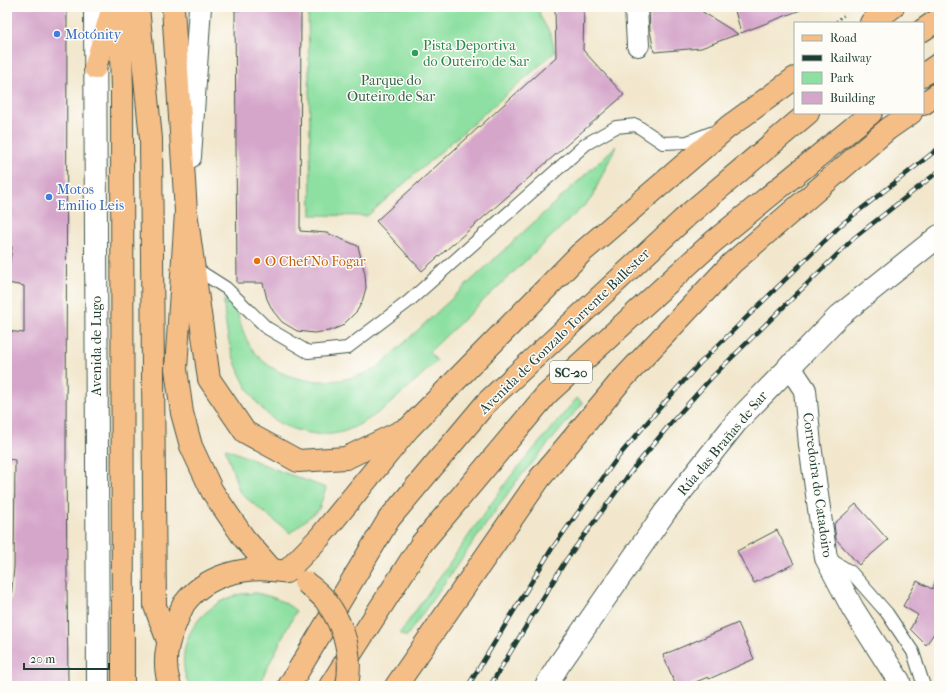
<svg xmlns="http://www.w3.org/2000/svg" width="946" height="693" font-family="'IM FELL French Canon',serif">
  <rect width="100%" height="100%" fill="#fdfcf7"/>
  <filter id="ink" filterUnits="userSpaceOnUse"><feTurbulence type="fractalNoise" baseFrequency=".025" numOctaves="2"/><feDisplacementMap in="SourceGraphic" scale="8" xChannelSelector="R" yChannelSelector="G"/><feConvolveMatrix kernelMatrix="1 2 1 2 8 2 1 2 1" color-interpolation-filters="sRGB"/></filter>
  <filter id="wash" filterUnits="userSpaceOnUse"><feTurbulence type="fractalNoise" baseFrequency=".012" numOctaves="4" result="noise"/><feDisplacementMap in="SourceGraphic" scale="16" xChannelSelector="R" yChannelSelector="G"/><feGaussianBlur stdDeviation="0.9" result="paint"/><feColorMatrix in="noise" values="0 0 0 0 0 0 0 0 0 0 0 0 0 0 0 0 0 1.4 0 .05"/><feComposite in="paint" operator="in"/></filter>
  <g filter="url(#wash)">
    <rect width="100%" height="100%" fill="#f2e7cd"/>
    <!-- green -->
    <g fill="#8de0a1" stroke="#568e6a">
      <polygon points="308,7 539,7 540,16 551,35 555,52 367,216 311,215"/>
      <path d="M616,146l-25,53 -162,153 8,9c-29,25 -58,59 -95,71 -10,3 -22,3 -33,1 -11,-2 -27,-7 -36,-14 -33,-27 -49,-78 -49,-119h10c4,15 8,32 16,46 27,41 87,43 127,22z"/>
      <polygon points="577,398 583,403 516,482 406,637 400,633 510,477"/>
      <polygon points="225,448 272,468 326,488 319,509 290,533 240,493"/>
      <path d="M255,593c16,3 28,7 41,18l-38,75h-69c-2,-6 -5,-12 -5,-18 -4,-34 19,-61 50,-72 6,-3 14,-2 21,-3z"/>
    </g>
    <g id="blocks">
      <!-- building -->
      <g fill="#d5a6ca">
        <polygon points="7,7 67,7 66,467 68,686 7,686 7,599 11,599 14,567 15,460 7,459 7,331 24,333 24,286 7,283 12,247 7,246"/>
        <polygon points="301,7 300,231 327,233 358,246 365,274 366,288 362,302 357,311 342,326 329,331 314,333 297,331 282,322 273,311 267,299 263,283 237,283 235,10"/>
        <polygon points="555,7 584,7 583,50 624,95 422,271 376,221 556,57"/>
        <polygon points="649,7 683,7 698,9 738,34 701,48 654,52 650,30"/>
        <polygon points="734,7 802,7 803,9 741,33"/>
        <polygon points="856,504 888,540 859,565 836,539 834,524"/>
        <polygon points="777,530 794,564 754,583 737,551"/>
        <polygon points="939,576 939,626 926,645 910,629 918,615 903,606 917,581 932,589"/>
        <polygon points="738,623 754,659 709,679 708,677 686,686 676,686 663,655"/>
      </g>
    </g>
  </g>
  <g filter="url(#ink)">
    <use href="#blocks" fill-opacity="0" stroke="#3f564b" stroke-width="1"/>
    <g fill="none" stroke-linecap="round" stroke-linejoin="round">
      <defs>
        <g id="service">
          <polyline points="193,267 226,288 267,328 308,352 347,348 409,301 586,144 616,127 636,125 663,143 687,142 713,132"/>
          <polyline points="831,560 851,572 887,613 913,652 924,686"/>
        </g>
        <g id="minor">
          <polyline points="95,7 98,686"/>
          <polyline points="636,7 638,45"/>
          <polyline points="190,157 200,7"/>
          <polyline points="789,366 805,390 810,445 826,558 853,609 899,681 900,686"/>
          <polyline points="546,686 558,666 665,512 738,420 839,316 939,236"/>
        </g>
        <g id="primary">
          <polyline points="138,7 151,139 155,606 168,641"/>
          <polyline points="173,7 186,212 176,369 182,413 191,446 212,491 244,538 272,570"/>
          <path d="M170,686c-7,-20 -4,-41 4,-59 3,-7 6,-16 10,-23 21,-29 62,-39 96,-33"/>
        </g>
        <g id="trunk">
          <polyline points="120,7 122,91 123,686"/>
          <polyline points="871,23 893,7"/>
          <polyline points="923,30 939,19"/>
          <polyline points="95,68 113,7"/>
          <polyline points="923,75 939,64"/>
          <polyline points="923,104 939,93"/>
          <polyline points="186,212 209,379 245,432 298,461 346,458 402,431"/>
          <polyline points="286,572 320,537 409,428 581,253 728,127 795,78"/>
          <polyline points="168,686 169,684"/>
          <polyline points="289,686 389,519 487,402 689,214 808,113"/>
          <polyline points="330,686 422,543 546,395 713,242 871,113"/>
          <polyline points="396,686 540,478 619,383 732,263 888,129 911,113"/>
        </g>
      </defs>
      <!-- service casing -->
      <use href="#service" stroke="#3f564b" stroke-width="14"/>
      <!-- minor casing -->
      <use href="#minor" stroke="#3f564b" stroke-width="24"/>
      <!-- primary casing -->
      <use href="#primary" stroke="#3f564b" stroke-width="24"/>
      <!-- trunk casing -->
      <use href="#trunk" stroke="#3f564b" stroke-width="24"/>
      <!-- path -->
      <polyline stroke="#3f564b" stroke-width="2.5" stroke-dasharray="1 3" stroke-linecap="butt" points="833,23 846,14"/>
      <!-- service -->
      <use href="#service" stroke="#fff" stroke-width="12"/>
      <!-- minor -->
      <use href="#minor" stroke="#fff" stroke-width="22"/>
      <!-- primary -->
      <use href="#primary" stroke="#f6be87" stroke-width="22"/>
      <!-- trunk -->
      <use href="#trunk" stroke="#f6be87" stroke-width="22"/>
      <defs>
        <g id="rail">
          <polyline points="468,686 551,550 618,457 657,411 699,364 842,224 939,148"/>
          <polyline points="490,686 566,560 633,469 671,423 712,377 854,238 939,171"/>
        </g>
      </defs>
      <!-- rail casing -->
      <use href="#rail" stroke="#1f3d34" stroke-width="4.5"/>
      <!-- rail -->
      <use href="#rail" stroke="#fdfcf7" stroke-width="3" stroke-dasharray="9" stroke-linecap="butt"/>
      <defs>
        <path id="primary-bridge" d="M305,582c7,6 16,12 21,19 18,25 27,54 21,85"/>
      </defs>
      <!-- primary-bridge casing -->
      <use href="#primary-bridge" stroke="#3f564b" stroke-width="24" stroke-linecap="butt"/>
      <!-- primary-bridge -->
      <use href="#primary-bridge" stroke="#f6be87" stroke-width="22"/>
    </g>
  </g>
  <!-- markers -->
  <g fill="#3f7fe0" stroke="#fdfcf7" stroke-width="1.5">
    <circle cx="57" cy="34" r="4"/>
    <circle cx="49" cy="197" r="4"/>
  </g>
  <circle fill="#2e9e5b" stroke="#fdfcf7" stroke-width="1.5" cx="415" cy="53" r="4"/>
  <circle fill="#e8710a" stroke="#fdfcf7" stroke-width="1.5" cx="257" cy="261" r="4"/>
  <g text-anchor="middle" stroke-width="3" stroke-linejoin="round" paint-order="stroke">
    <!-- shield labels -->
    <rect fill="#fdfcf7" stroke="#62766e" stroke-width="1" x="550" y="361" width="42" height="22" rx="3"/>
    <g font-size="13" font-weight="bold" fill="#1f3d34">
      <text x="571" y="377">SC-20</text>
    </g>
    <!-- shop labels -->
    <g font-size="14" fill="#366cbe" stroke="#fdfcf7" text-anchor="start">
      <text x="65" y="39">Motónity</text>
      <text x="57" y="194">Motos<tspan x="57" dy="16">Emilio Leis</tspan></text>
    </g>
    <!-- leisure labels -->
    <g font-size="14" fill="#27864d" stroke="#fdfcf7" text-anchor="start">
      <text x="423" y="50">Pista Deportiva<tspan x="423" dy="16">do Outeiro de Sar</tspan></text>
    </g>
    <!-- park labels -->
    <g font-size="14" fill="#355e4a" stroke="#fdfcf7">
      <text x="391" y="85">Parque do<tspan x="391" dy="16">Outeiro de Sar</tspan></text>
    </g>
    <!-- food labels -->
    <g font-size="14" fill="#c56008" stroke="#fdfcf7" text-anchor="start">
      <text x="265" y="266">O Chef No Fogar</text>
    </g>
    <!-- street labels -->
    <g font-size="14" fill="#1f3d34" stroke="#fdfcf7">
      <text transform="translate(564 331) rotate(-44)" y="5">Avenida de Gonzalo Torrente Ballester</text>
      <text transform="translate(96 346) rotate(-90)" y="5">Avenida de Lugo</text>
      <text transform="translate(722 443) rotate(-50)" y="5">Rúa das Brañas de Sar</text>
      <text transform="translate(818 485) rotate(82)" y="5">Corredoira do Catadoiro</text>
    </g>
  </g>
  <!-- margin -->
  <rect width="946" height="693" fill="none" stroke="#fdfcf7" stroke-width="24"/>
  <!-- legend -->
  <rect x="794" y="22" width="130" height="92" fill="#fdfcf7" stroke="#a4b0a9"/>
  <rect x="802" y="35" width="20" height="6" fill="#f6be87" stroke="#a4b0a9"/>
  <text x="830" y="42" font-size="12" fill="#1f3d34">Road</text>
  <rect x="802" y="55" width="20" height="6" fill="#1f3d34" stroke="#a4b0a9"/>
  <text x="830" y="62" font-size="12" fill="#1f3d34">Railway</text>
  <rect x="802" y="72" width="20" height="12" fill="#8de0a1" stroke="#a4b0a9"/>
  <text x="830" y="82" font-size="12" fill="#1f3d34">Park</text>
  <rect x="802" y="92" width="20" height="12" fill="#d5a6ca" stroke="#a4b0a9"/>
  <text x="830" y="102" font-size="12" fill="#1f3d34">Building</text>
  <!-- scale -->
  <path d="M24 663v6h85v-6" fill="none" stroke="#1f3d34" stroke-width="2"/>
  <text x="30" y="663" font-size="12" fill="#1f3d34" stroke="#fdfcf7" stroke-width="3" paint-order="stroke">20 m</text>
</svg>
